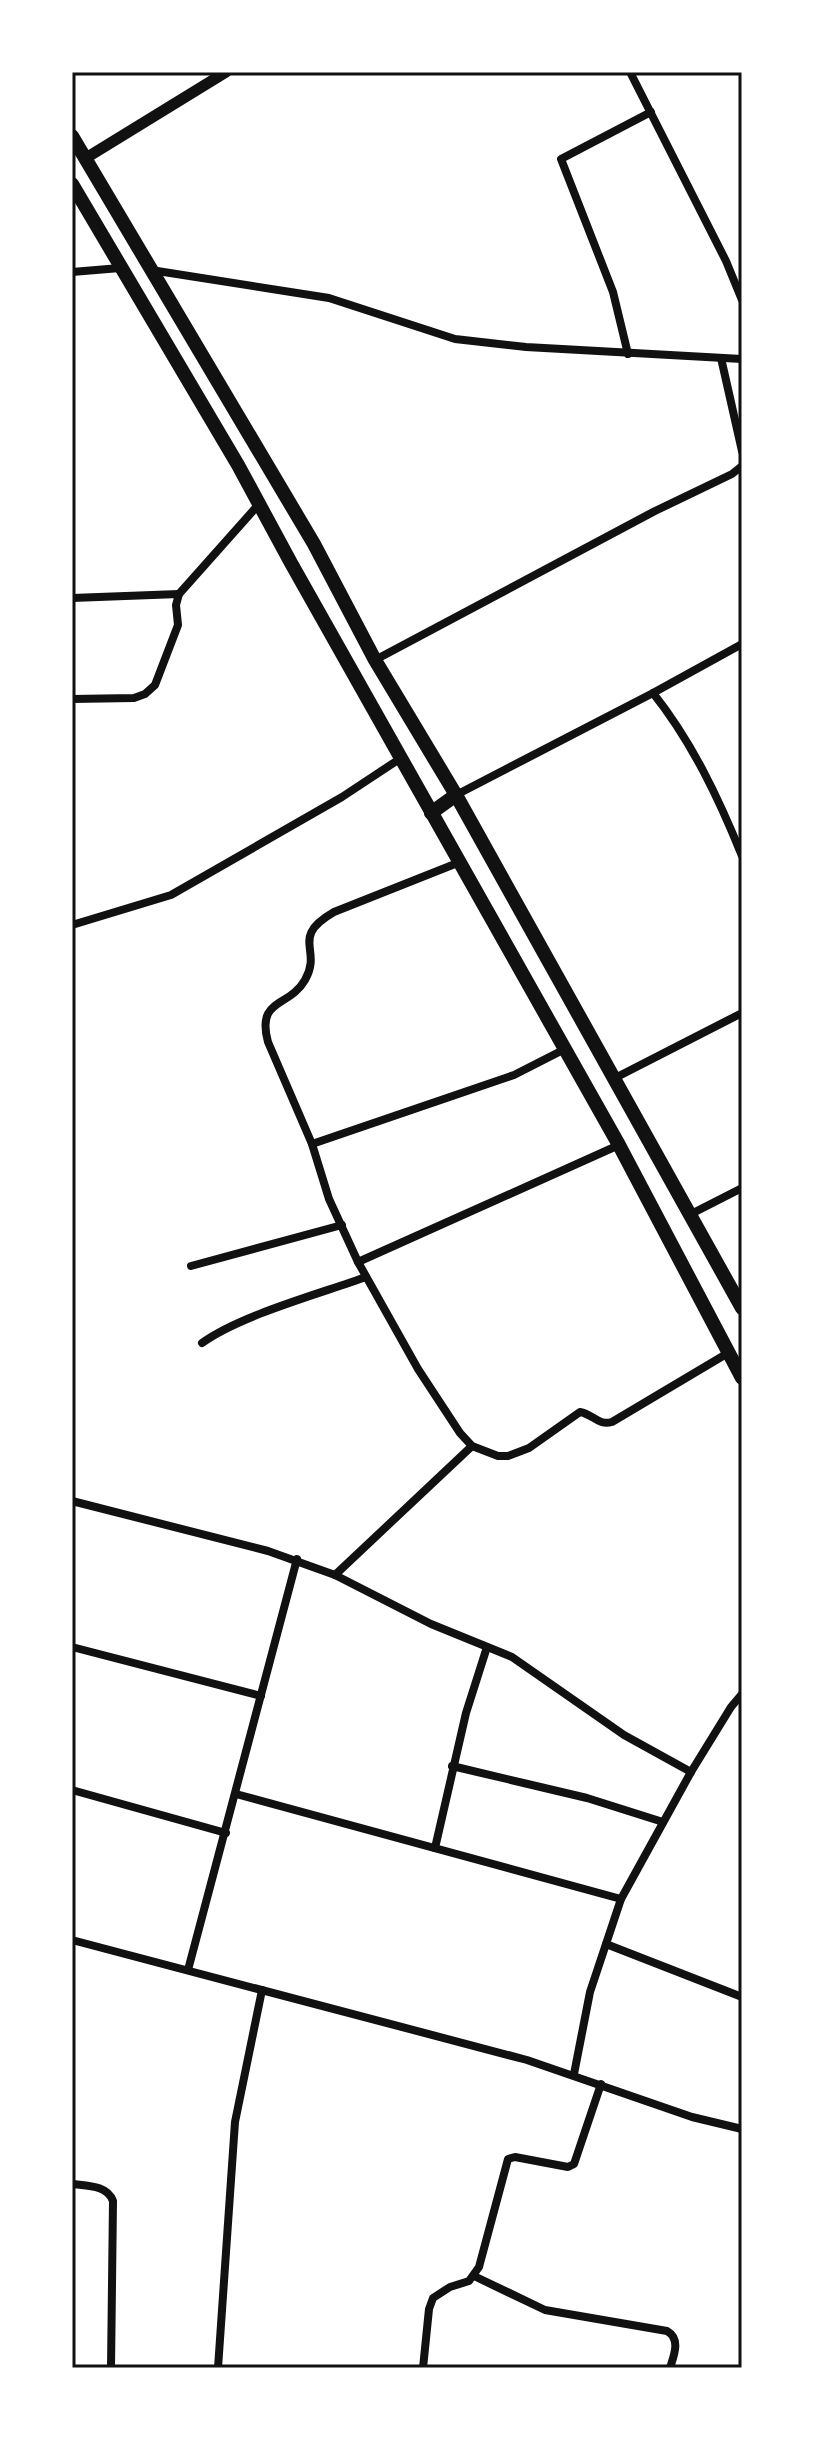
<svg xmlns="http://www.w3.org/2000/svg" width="814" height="2440" font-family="Cabin,sans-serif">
  <rect width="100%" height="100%" fill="#fff"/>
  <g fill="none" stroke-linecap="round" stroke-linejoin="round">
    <!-- minor -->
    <g stroke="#111" stroke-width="8">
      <polyline points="630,72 726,261 742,300"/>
      <polyline points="151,270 329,298 455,339 526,347 742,359"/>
      <polyline points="72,272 120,268"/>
      <polyline points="628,354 613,292 561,159 651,112"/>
      <polyline points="721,358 742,451"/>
      <polyline points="72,598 179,594"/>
      <polyline points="375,660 655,511 732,474 742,466"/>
      <path d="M653,693c39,49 66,106 89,163"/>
      <polyline points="72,699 134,698 145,694 155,685 178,625 176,605 179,594 259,504"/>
      <polyline points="456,795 653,693 742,644"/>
      <path d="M460,862l-126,50c-45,26 -11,37 -29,68 -16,28 -49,18 -37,62l44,102 17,55 29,63 60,107 42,64 12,13 26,10h10l21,-8 51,-36c13,2 18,14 32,10l116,-69"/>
      <polyline points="72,925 171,895 342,797 401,758"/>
      <polyline points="615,1078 742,1013"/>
      <polyline points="312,1144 514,1075 565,1049"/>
      <polyline points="691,1214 742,1188"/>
      <polyline points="358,1262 619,1145"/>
      <polyline points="191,1266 342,1225"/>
      <path d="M202,1343c39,-28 117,-49 164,-66"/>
      <polyline points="72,1501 268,1551 335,1575 431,1624 512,1657 624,1735 691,1772"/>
      <polyline points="335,1575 472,1446"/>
      <polyline points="72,1647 261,1696"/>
      <polyline points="452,1766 587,1798 663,1822"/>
      <polyline points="72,1790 226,1833"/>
      <polyline points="236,1794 621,1899"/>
      <polyline points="435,1848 466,1713 487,1647"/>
      <polyline points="72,1940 527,2060 692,2117 742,2129"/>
      <polyline points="606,1944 742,1997"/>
      <polyline points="188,1970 297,1559"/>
      <polyline points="574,2074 590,1992 621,1899 691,1772 731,1707 742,1694"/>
      <path d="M72,2184c15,2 35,1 41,17l-2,167"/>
      <path d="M474,2276l71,34 122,21c14,8 7,24 3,37"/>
      <polyline points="218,2368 235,2122 262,1990"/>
      <polyline points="423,2368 429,2309 433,2298 450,2287 469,2281 479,2267 508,2159 515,2157 568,2167 574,2164 601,2084"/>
    </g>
    <!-- tertiary -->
    <polyline stroke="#111" stroke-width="11" points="86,158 226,72"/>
    <!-- primary -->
    <g stroke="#111" stroke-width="14">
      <polyline points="72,136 314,544 375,660 456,795 742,1308"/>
      <polyline points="72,184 238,465 291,563 619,1145 742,1378"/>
      <polyline points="431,813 456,795"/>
    </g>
  </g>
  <!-- border -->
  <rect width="814" height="2440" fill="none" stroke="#ffffff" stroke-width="148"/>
  <rect x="74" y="74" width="666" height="2292" fill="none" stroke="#111" stroke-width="3"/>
</svg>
